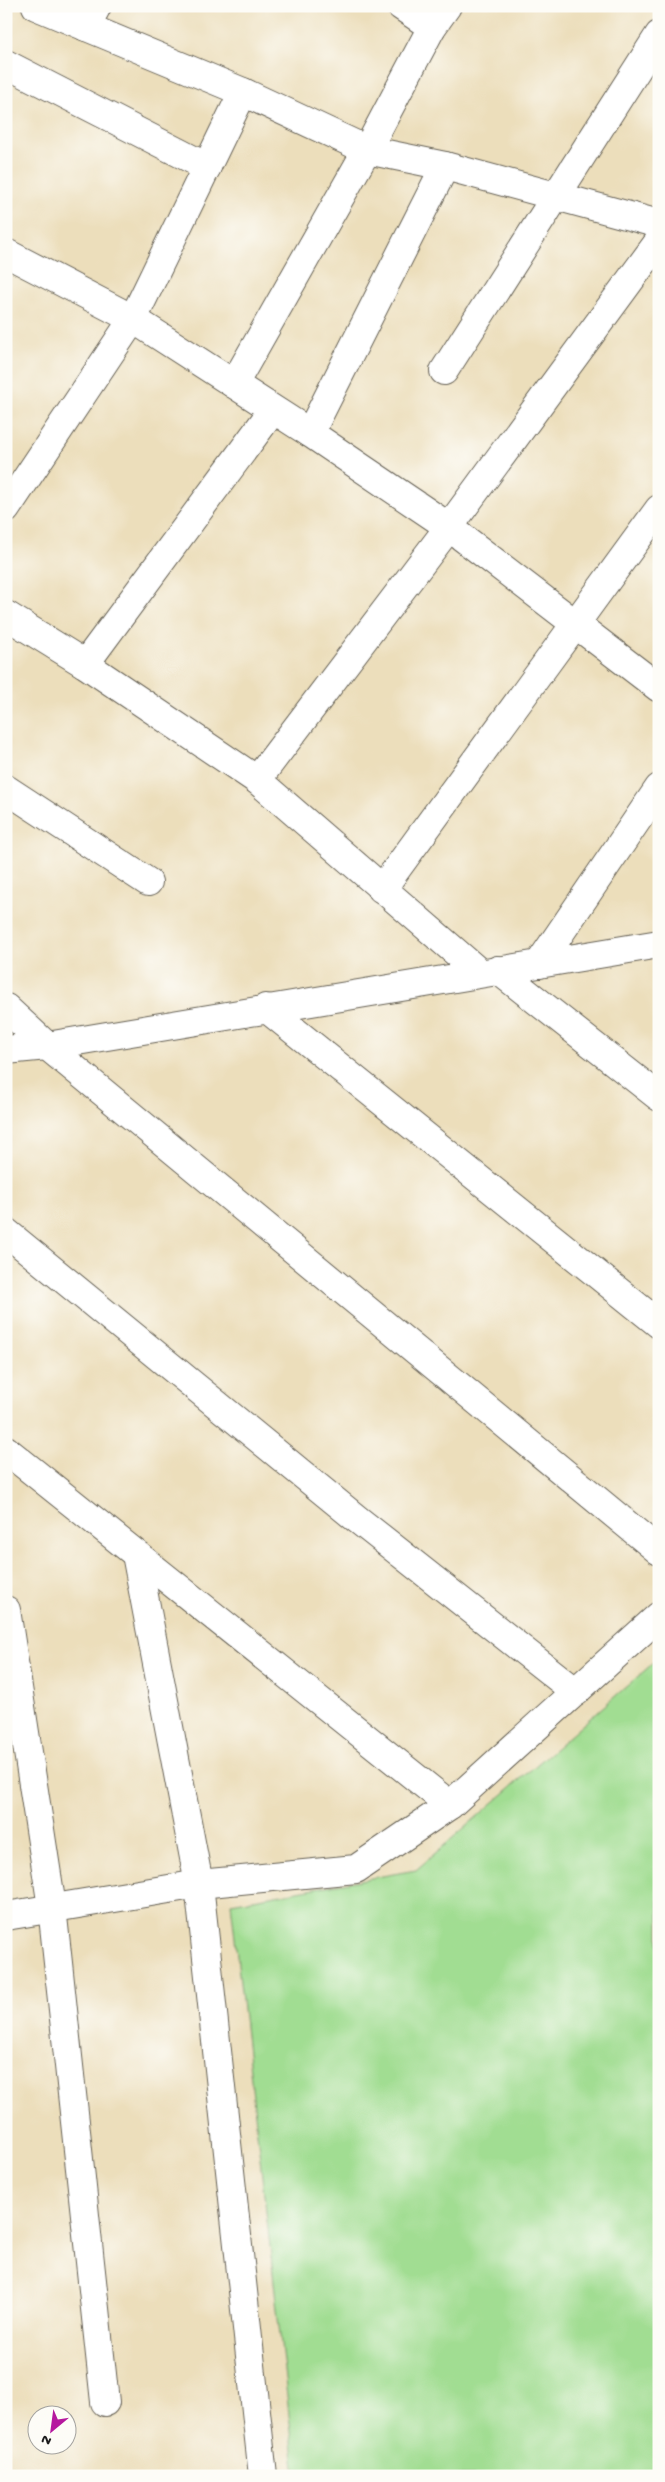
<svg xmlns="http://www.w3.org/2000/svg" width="665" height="2482" font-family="'Gochi Hand',sans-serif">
  <rect width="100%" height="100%" fill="#fdfcf7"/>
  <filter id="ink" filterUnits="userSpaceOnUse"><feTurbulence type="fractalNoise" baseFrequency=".02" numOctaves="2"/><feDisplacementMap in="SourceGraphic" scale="10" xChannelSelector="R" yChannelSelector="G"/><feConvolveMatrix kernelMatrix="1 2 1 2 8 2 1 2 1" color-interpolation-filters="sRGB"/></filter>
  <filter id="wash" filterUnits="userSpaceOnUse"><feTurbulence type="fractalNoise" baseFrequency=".0096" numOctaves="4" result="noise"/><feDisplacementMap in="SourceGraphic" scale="20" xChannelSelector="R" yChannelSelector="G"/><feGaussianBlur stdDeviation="1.12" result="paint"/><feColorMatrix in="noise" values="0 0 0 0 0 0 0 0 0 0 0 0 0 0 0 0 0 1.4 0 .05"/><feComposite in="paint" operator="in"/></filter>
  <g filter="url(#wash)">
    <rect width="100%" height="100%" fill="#ecdebb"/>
    <!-- green -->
    <polygon fill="#a1dd92" stroke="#5e7c57" points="659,1658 659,2476 296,2476 231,1903 416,1870"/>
  </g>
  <g filter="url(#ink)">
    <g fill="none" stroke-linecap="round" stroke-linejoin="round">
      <defs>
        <g id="minor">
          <polyline points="36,6 243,92 367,150 445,166 659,224"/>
          <polyline points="401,6 432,27"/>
          <polyline points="86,27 97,6"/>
          <polyline points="6,64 207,167"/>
          <polyline points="6,253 133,319 310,433 449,527 659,688"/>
          <polyline points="444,371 659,35"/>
          <polyline points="234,384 367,150 432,27 447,6"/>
          <polyline points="310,433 445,166"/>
          <polyline points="6,509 133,319 243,92"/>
          <polyline points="6,615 85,664 257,780 480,973"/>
          <polyline points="85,664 273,410"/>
          <polyline points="257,780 449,527 659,241"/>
          <polyline points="6,789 148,882"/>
          <polyline points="382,889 659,509"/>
          <polyline points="539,964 659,788"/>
          <polyline points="498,970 659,1097"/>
          <polyline points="6,1008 47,1046 659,1551"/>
          <polyline points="266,1008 659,1324"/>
          <polyline points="6,1050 47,1046 659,944"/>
          <polyline points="6,1232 357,1519 576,1692"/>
          <polyline points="6,1450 450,1805"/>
          <polyline points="136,1554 199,1884 263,2476"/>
          <polyline points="6,1610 52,1907 105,2402"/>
          <polyline points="6,1916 199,1884 356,1869 450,1805 659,1616"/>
        </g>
      </defs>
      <!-- minor casing -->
      <use href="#minor" stroke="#656054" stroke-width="30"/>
      <!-- minor -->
      <use href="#minor" stroke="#fff" stroke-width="28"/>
    </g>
  </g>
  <!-- margin -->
  <rect width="665" height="2482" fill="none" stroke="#fdfcf7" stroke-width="25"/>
  <!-- north arrow -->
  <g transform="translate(52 2430) rotate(209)"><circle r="24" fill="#fdfcf7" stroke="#a3a29f"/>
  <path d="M0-4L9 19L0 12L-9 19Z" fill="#b5179e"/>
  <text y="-8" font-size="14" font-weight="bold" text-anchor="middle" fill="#1c1c1c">N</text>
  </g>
</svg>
